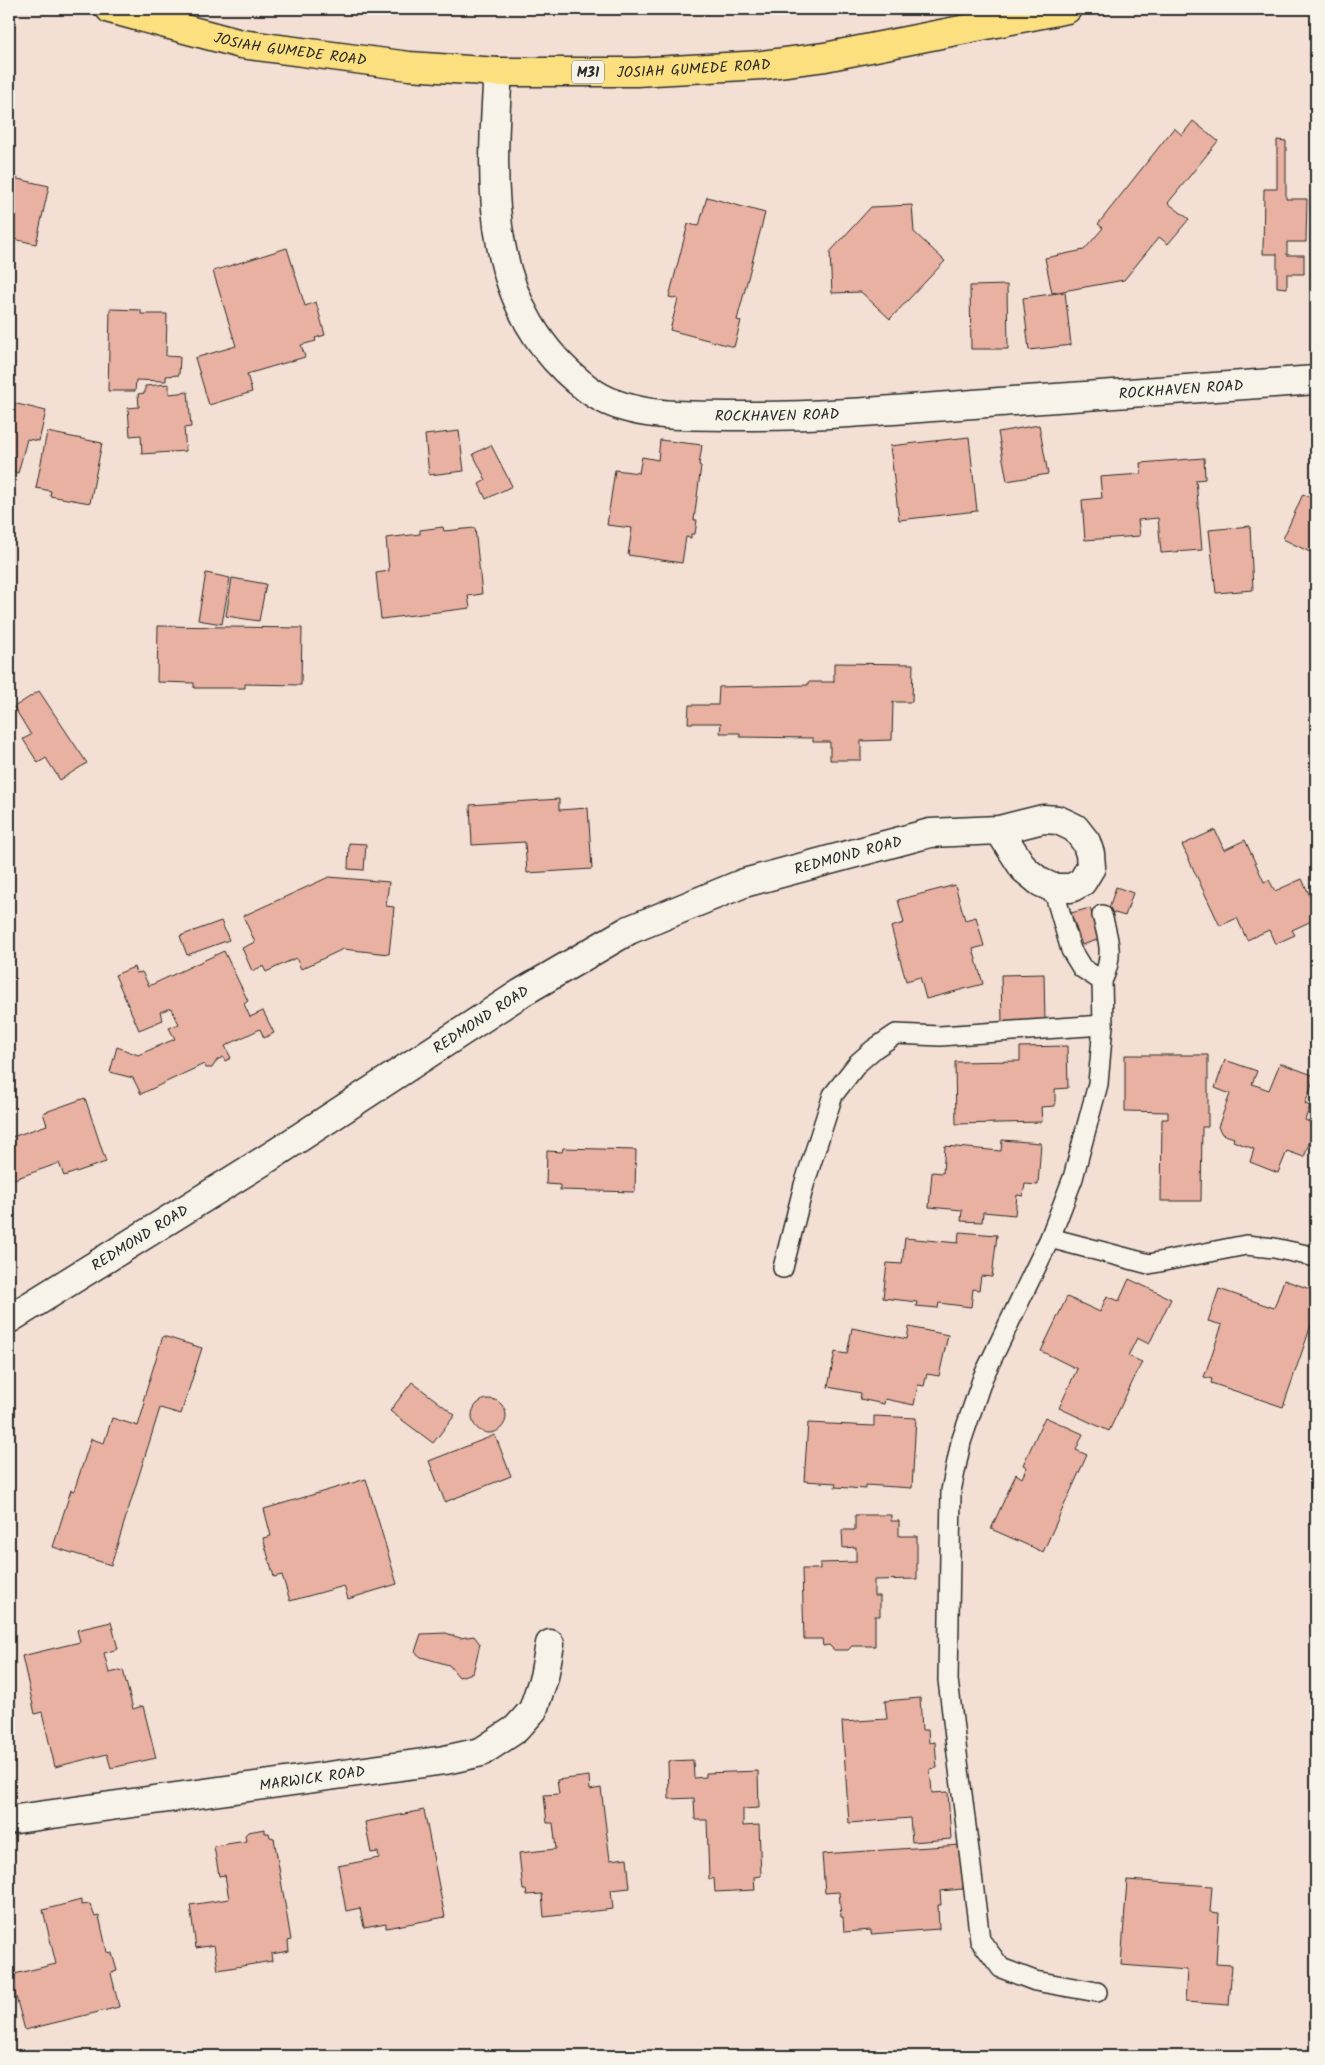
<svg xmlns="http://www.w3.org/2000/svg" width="1325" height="2065" font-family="Kalam,sans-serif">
  <rect width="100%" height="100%" fill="#f3dfd3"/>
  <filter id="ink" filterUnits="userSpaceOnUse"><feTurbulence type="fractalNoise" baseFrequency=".02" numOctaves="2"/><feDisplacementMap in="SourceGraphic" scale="10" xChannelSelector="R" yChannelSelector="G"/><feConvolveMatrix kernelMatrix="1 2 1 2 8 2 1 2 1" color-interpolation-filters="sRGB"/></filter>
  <g filter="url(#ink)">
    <!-- building -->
    <g fill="#e9b1a1" stroke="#2b2b2b">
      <polygon points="1193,121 1218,141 1168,203 1189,219 1168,244 1159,237 1124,280 1052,293 1045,258 1084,250 1103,228 1098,224 1174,128 1182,135"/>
      <polygon points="1277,140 1286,141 1286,199 1307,199 1306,242 1287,242 1287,255 1304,255 1304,274 1287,274 1287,288 1277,287 1277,254 1263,254 1264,189 1277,189"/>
      <polygon points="9,177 49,186 36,244 9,238"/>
      <polygon points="707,197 765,213 737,320 741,321 734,347 670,330 678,299 669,297 688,224 699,226"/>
      <polygon points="912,205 914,232 945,261 890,319 861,292 832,293 830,252 871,207"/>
      <polygon points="287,248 305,306 316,302 325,335 315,338 316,341 301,345 305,357 247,374 252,392 209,405 195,358 236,346 213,271"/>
      <polygon points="1007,285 1008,349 971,349 970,286"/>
      <polygon points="1065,292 1071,345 1029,350 1023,298"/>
      <polygon points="110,309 141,310 141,314 167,314 166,356 180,357 179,375 166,376 166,381 136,380 135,391 108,391"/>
      <polygon points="169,384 169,394 188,392 191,427 184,428 186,451 142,454 141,435 130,436 128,408 139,407 138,394 145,393 145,386"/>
      <polygon points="9,402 46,411 39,441 27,439 18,473 9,471"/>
      <polygon points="1039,425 1048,474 1007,481 998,432"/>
      <polygon points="459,431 464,471 429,475 425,435"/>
      <polygon points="47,432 102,443 90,503 50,496 51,491 36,488"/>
      <polygon points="969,437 977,511 899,520 890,446"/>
      <polygon points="660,440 702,445 699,465 701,466 694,520 697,520 695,534 691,534 691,538 686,537 682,563 628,555 632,528 607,525 615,470 639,473 642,457 658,460"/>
      <polygon points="491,445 512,486 486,499 479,484 486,480 473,454"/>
      <polygon points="1204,458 1205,479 1196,480 1202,550 1161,553 1158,518 1138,520 1140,536 1085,540 1082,500 1102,498 1100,477 1141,474 1140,463"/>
      <polygon points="1303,494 1316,500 1316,555 1283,539"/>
      <polygon points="1250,526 1253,590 1216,593 1209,530"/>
      <polygon points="443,527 444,531 475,528 482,594 468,596 470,608 381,619 376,573 389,571 386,538 420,534 420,530"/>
      <polygon points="206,573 230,578 222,624 198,620"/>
      <polygon points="232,578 266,584 259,621 226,616"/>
      <polygon points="158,626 302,628 301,685 245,684 245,688 194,688 194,683 157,682"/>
      <polygon points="834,663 913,664 912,702 893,702 892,740 861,741 861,760 830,760 830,742 813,742 813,738 740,737 740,733 720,733 721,723 688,723 689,705 718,705 719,687 808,685 808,682 834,682"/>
      <polygon points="39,691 87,763 60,780 46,758 38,763 23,739 31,735 14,707"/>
      <polygon points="559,799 559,810 588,808 592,869 527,873 525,842 472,845 470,805"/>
      <polygon points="1215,830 1224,850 1245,840 1264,882 1269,880 1275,891 1302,879 1316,909 1316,919 1292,930 1295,935 1275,944 1269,930 1247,940 1237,918 1220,926 1182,845"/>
      <polygon points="349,843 366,844 364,870 348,869"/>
      <polygon points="329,877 389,882 386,906 394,907 389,954 343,949 301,969 296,958 266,972 263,966 252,971 242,948 255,942 243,916"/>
      <polygon points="955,885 965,920 976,917 984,946 973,949 983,984 926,999 920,977 906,981 891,927 904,923 898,900"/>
      <polygon points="1116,887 1133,893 1125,916 1108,911"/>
      <polygon points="1090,908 1100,939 1082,945 1071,913"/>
      <polygon points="221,921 229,940 187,955 180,936"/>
      <polygon points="224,951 248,1001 244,1004 250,1017 263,1011 274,1033 264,1038 260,1029 225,1046 231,1058 225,1061 223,1057 217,1060 212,1068 206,1068 204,1064 141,1094 133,1078 110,1072 117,1047 138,1055 175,1039 169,1028 179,1024 171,1008 160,1012 163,1020 139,1030 115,975 134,967 136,973 142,972 149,986"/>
      <polygon points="1044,974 1045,1023 1002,1024 1001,975"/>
      <polygon points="1067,1046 1068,1088 1055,1089 1055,1106 1041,1107 1042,1122 956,1124 955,1062 1020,1061 1020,1047"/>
      <polygon points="1125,1055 1208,1055 1208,1127 1202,1127 1201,1201 1161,1201 1162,1119 1168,1119 1168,1112 1125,1111"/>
      <polygon points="1225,1060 1257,1071 1252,1084 1269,1090 1280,1063 1315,1076 1305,1104 1310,1106 1305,1120 1316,1125 1304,1157 1287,1151 1278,1173 1250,1162 1254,1149 1233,1141 1234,1138 1222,1134 1218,1127 1230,1094 1215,1088"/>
      <polygon points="85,1098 106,1162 64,1176 59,1163 9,1181 9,1138 47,1125 43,1113"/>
      <polygon points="1002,1140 1041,1143 1038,1185 1025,1184 1023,1196 1017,1195 1015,1215 983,1212 982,1222 961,1221 962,1210 929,1207 932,1172 943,1173 945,1146 1001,1151"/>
      <polygon points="563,1148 636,1150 635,1192 560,1190 560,1185 546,1184 547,1151 562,1152"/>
      <polygon points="959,1232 997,1235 992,1277 981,1276 979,1290 973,1289 971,1307 939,1303 938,1308 916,1306 917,1302 883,1298 887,1263 902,1264 905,1238 958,1243"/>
      <polygon points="1129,1279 1171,1299 1149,1344 1137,1338 1128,1356 1142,1362 1109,1431 1059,1408 1077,1369 1041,1351 1067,1297 1100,1312 1107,1296 1119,1301"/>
      <polygon points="1284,1280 1316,1291 1316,1311 1283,1407 1211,1383 1212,1379 1204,1377 1222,1325 1208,1321 1219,1289 1274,1308"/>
      <polygon points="909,1327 948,1335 939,1376 927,1374 924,1386 918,1385 914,1405 885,1399 884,1404 860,1399 861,1393 828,1387 835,1352 847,1354 852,1328 907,1339"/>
      <polygon points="163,1336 202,1348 181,1414 160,1408 111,1565 53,1547 71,1490 74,1491 91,1439 104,1443 112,1418 138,1426 145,1403 143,1401"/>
      <polygon points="412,1382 455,1415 433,1443 390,1411"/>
      <circle cx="489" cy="1416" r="17"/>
      <polygon points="874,1416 916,1418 912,1488 865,1485 865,1489 835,1487 836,1483 804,1481 808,1423 874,1426"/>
      <polygon points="1045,1417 1083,1434 1076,1450 1087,1455 1043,1552 991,1529 1016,1474 1022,1478 1027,1467 1023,1465"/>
      <polygon points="495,1435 511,1476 445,1502 429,1461"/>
      <polygon points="366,1479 397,1584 348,1599 344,1586 290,1601 282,1575 274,1577 263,1538 271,1536 264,1509"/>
      <polygon points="855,1515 891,1515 891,1521 899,1521 899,1536 917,1536 917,1579 874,1580 874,1596 880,1596 880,1616 875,1616 875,1646 852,1646 848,1650 834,1650 829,1645 823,1646 822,1639 804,1639 802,1569 820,1569 820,1563 856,1562 856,1547 843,1548 842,1530 855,1530"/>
      <polygon points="111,1622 118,1649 104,1653 109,1673 123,1670 133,1709 143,1706 156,1758 111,1768 107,1754 55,1767 42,1712 35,1714 22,1656 80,1642 77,1630"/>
      <polygon points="446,1633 460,1638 474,1636 480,1644 473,1673 459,1677 449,1665 421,1657 415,1652 421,1634"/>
      <polygon points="920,1698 922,1730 928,1730 929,1743 935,1742 937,1768 930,1769 932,1793 948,1792 951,1839 912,1842 910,1818 849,1823 842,1722 887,1719 885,1701"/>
      <polygon points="693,1760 694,1778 706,1777 706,1773 758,1771 759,1808 743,1809 743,1826 759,1825 761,1876 754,1877 755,1890 715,1892 714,1878 709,1879 707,1820 695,1820 694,1798 669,1799 668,1761"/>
      <polygon points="589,1776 590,1790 601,1788 610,1860 627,1858 630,1888 611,1890 613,1909 544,1917 542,1894 527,1895 526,1890 523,1890 519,1853 556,1849 553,1823 547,1823 544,1795 559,1794 557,1780"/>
      <polygon points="424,1810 445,1917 386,1928 386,1923 364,1927 360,1908 346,1911 338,1866 379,1858 378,1852 371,1853 365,1822"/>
      <polygon points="265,1829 265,1833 269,1833 270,1837 274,1838 291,1940 288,1941 289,1951 271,1954 272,1961 218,1970 214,1945 196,1948 190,1905 229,1899 225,1875 219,1876 214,1846 246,1841 245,1835 248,1832"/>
      <polygon points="961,1845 963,1889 940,1891 941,1905 938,1905 939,1929 871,1934 871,1930 844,1932 843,1917 841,1917 839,1892 825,1893 822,1854"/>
      <polygon points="1127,1880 1212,1886 1210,1912 1219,1913 1216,1964 1232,1965 1229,2005 1185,2002 1187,1970 1121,1965"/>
      <polygon points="81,1900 81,1905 90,1904 95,1917 99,1916 107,1952 112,1953 117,1971 111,1973 119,2007 25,2030 10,1975 56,1964 43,1910"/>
    </g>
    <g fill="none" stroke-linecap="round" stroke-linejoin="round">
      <defs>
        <g id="lane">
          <path d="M1053,888l18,62 11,18 20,13c12,-25 7,-40 0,-66"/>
          <polyline points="1050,1238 1149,1264 1246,1245 1274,1248 1316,1257"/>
          <polyline points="783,1268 804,1185 833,1095 858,1063 874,1049 896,1034 940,1036 1103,1025"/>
          <polyline points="1097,1992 1035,1981 1001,1968 980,1940 948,1680 951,1491 961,1442 983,1377 1050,1238 1073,1178 1098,1084 1103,1025 1102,981"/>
        </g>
        <g id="street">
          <path id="s1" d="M498,72c-8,117 -14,240 91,318 40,29 95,25 142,26 94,1 188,-8 282,-15 101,-7 202,-14 303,-21"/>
          <path id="s2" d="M9,1319l267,-166 245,-160 108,-63 115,-47 186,-50 69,-3 44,-11 15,1 17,8 11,14 4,12 1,13 -9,15 -11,6h-18l-13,-6 -16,-13 -25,-39"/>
          <path id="s3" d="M9,1820l436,-60 36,-8 35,-23 17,-19 11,-33 6,-33"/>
        </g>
        <g id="primary">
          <path id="s4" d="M110,9l131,35 168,22 89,6h138l126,-7 63,-8 242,-48"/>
        </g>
      </defs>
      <!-- lane casing -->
      <use href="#lane" stroke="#2b2b2b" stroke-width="22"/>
      <!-- street casing -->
      <use href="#street" stroke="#2b2b2b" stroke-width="31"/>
      <!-- primary casing -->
      <use href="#primary" stroke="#2b2b2b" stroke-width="31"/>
      <!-- lane -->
      <use href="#lane" stroke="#f7f3e8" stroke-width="19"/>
      <!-- street -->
      <use href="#street" stroke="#f7f3e8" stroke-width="28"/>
      <!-- primary -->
      <use href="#primary" stroke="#fce080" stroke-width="28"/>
    </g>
  </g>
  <g text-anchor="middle" stroke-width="4" stroke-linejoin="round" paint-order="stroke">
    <!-- shield labels -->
    <rect fill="#f7f3e8" stroke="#686764" stroke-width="1" x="572" y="60.5" width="32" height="23" rx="4"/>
    <g font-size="14" font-weight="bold" fill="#2b2b2b">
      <text x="588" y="77">M31</text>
    </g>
    <!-- street labels -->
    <g font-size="15" fill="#2b2b2b" stroke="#f7f3e8">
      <text dy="5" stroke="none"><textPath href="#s4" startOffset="185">JOSIAH GUMEDE ROAD</textPath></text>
      <text dy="5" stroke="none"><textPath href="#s4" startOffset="590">JOSIAH GUMEDE ROAD</textPath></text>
      <text dy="5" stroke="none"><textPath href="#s1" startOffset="945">ROCKHAVEN ROAD</textPath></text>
      <text dy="5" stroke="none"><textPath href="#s1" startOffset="540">ROCKHAVEN ROAD</textPath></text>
      <text dy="5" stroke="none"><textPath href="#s2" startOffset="964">REDMOND ROAD</textPath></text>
      <text dy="5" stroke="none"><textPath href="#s2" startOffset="559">REDMOND ROAD</textPath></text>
      <text dy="5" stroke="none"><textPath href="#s2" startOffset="154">REDMOND ROAD</textPath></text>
      <text dy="5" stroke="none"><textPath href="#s3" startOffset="306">MARWICK ROAD</textPath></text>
    </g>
  </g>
  <!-- margin -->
  <rect width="1325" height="2065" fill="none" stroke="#f7f3e8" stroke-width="30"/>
  <rect x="15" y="15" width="1295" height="2035" fill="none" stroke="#2b2b2b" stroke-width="2" filter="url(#ink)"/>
</svg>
